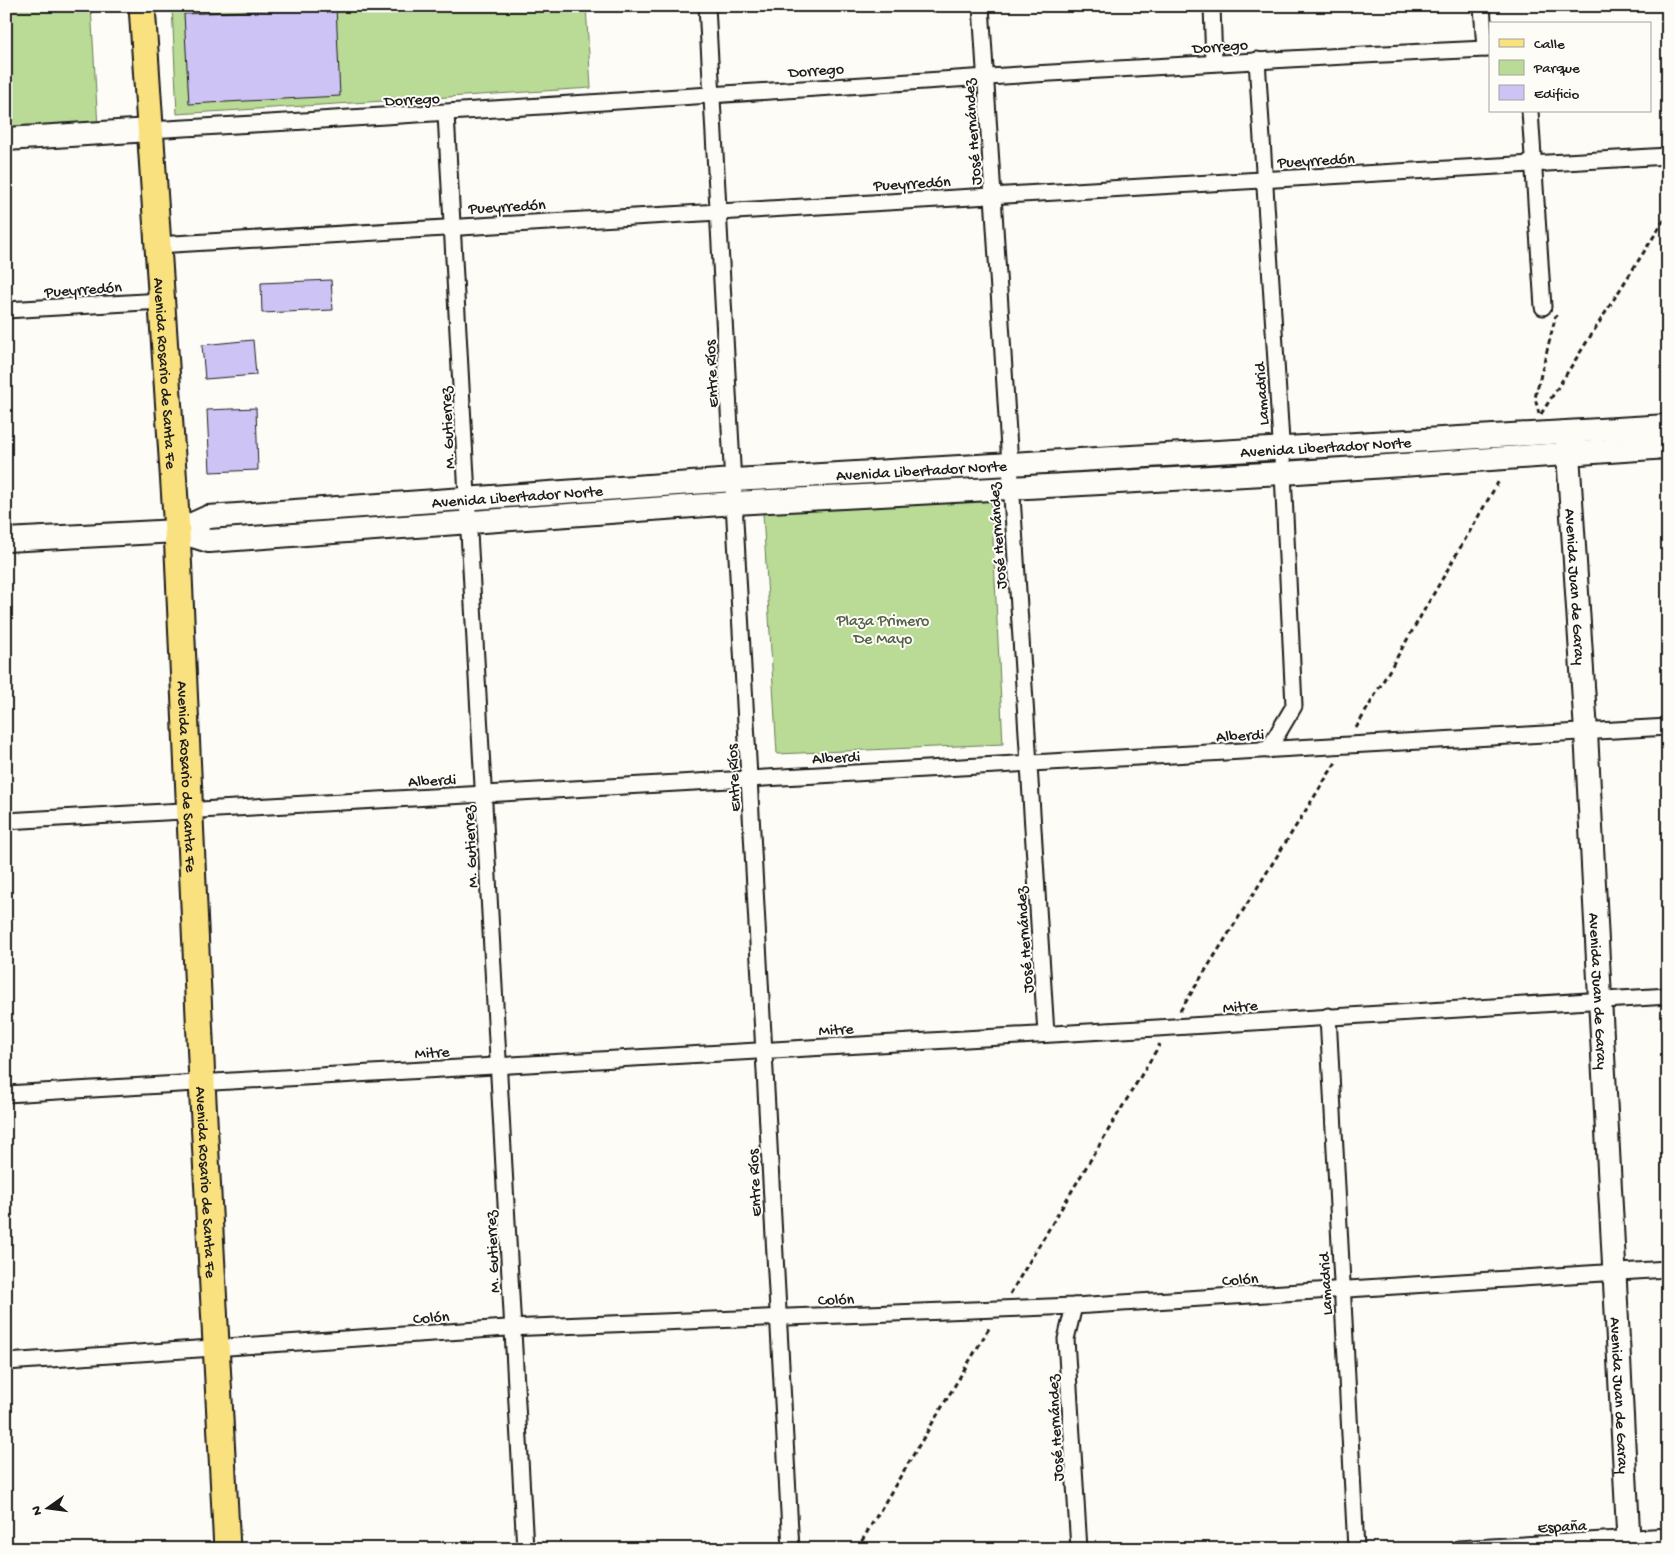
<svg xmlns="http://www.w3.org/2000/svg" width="1674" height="1555" font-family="'Gochi Hand',sans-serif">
  <rect width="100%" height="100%" fill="#fdfcf7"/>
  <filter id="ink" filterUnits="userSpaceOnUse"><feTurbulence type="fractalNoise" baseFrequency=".02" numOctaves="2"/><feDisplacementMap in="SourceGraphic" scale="10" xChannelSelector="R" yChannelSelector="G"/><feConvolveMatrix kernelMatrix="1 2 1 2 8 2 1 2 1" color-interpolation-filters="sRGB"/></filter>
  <g filter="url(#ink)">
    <!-- green -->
    <g fill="#b9db95" stroke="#6a7c58">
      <polygon points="6,6 91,6 98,127 6,132"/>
      <polygon points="172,6 586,6 591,88 177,114"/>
      <polygon points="991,498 1003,744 777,754 763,513"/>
    </g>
    <!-- building -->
    <g fill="#cdc3f5" stroke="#1c1c1c">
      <polygon points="336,7 340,96 189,104 184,14"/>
      <polygon points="331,280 333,310 262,313 261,283"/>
      <polygon points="253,340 256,375 205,379 202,345"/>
      <polygon points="256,408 258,470 210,472 207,410"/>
    </g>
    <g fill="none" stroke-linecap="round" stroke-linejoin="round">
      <defs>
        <g id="street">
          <polyline points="707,6 791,1549"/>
          <polyline points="981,6 1046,1034"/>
          <polyline points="1212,6 1214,63"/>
          <polyline points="1482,6 1485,49 1490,49"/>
          <polyline points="1257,60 1283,473 1294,706 1268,750"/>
          <polyline points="1530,111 1543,307"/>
          <polyline points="446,114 525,1549"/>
          <path d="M150,130c445,-25 890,-60 1335,-81"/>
          <polyline points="157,245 1668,156"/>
          <polyline points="6,310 162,301"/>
          <polyline points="6,821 1668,727"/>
          <polyline points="1328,1016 1356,1549"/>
          <polyline points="6,1094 1157,1028 1668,996"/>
          <polyline points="1074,1306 1066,1339 1079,1549"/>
          <polyline points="6,1362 507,1328 1074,1306 1668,1269"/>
          <polyline points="1458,1549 1668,1536"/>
        </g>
        <g id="secondary">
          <polyline points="6,139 150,130"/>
          <path id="s1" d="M1567,438l19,294 43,817"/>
          <path id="s2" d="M177,531l31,-14 526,-37 934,-54"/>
          <polyline points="6,540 177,531 209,541 735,503 1283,473 1668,447"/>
        </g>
        <g id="primary">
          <path id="s3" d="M142,6l35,525 25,551 25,467"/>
        </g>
      </defs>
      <!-- street casing -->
      <use href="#street" stroke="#1c1c1c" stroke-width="19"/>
      <!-- secondary casing -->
      <use href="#secondary" stroke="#1c1c1c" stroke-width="26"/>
      <!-- primary casing -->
      <use href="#primary" stroke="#1c1c1c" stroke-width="29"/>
      <!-- path -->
      <g stroke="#1c1c1c" stroke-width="3" stroke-dasharray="5 4" stroke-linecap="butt">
        <polyline points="1539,414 1535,398 1556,315"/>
        <polyline points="1541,414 1668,214"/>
        <polyline points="1356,728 1500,479"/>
        <polyline points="1180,1011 1336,762"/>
        <polyline points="1010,1294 1160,1044"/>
        <polyline points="857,1549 991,1325"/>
      </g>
      <!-- street -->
      <use href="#street" stroke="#fdfcf7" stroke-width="15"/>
      <!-- secondary -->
      <use href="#secondary" stroke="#fdfcf7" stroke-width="22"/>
      <!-- primary -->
      <use href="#primary" stroke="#fae180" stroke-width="25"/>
    </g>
  </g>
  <g text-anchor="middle" stroke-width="4" stroke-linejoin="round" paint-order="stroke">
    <!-- street labels -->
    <g font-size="16" fill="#1c1c1c" stroke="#fdfcf7">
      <text transform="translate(1220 45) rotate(-4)" y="6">Dorrego</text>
      <text transform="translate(816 69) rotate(-4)" y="6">Dorrego</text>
      <text transform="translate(412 98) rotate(-3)" y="6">Dorrego</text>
      <text transform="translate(971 132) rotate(-94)" y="6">José Hernández</text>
      <text transform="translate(1316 159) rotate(-3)" y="6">Pueyrredón</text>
      <text transform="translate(912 182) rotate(-3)" y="6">Pueyrredón</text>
      <text transform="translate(507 205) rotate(-3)" y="6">Pueyrredón</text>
      <text transform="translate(83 288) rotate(-4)" y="6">Pueyrredón</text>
      <text dy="6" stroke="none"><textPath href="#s3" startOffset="368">Avenida Rosario de Santa Fe</textPath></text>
      <text transform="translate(710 374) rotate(-93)" y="6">Entre Ríos</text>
      <text transform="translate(1260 394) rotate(-94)" y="6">Lamadrid</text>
      <text transform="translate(446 428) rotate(-93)" y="6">M. Gutierrez</text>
      <text dy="6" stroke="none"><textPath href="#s2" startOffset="1154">Avenida Libertador Norte</textPath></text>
      <text dy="6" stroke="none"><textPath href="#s2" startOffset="749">Avenida Libertador Norte</textPath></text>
      <text dy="6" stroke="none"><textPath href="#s2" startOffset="344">Avenida Libertador Norte</textPath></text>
      <text transform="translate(996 536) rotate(-94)" y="6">José Hernández</text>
      <text dy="6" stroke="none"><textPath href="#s1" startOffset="149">Avenida Juan de Garay</textPath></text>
      <text transform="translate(1240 734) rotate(-3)" y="6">Alberdi</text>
      <text transform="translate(836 756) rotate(-3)" y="6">Alberdi</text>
      <text dy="6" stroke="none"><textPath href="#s3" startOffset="772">Avenida Rosario de Santa Fe</textPath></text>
      <text transform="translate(732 778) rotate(-93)" y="6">Entre Ríos</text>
      <text transform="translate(432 779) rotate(-3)" y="6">Alberdi</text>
      <text transform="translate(469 847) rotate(-93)" y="6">M. Gutierrez</text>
      <text transform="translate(1023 940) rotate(-94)" y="6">José Hernández</text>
      <text dy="6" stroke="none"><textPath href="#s1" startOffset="554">Avenida Juan de Garay</textPath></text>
      <text transform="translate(1240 1005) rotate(-4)" y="6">Mitre</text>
      <text transform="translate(836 1028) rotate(-3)" y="6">Mitre</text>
      <text transform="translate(432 1051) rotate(-3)" y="6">Mitre</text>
      <text dy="6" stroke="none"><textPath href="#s3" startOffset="1178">Avenida Rosario de Santa Fe</textPath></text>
      <text transform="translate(753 1183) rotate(-93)" y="6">Entre Ríos</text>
      <text transform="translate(491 1252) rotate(-93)" y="6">M. Gutierrez</text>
      <text transform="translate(1240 1278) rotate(-4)" y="6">Colón</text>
      <text transform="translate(1324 1284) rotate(-93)" y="6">Lamadrid</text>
      <text transform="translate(836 1298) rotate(-2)" y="6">Colón</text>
      <text transform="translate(431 1316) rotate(-4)" y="6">Colón</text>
      <text dy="6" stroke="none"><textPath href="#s1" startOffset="959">Avenida Juan de Garay</textPath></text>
      <text transform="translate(1054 1428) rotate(-93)" y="6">José Hernández</text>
      <text transform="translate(1562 1525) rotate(-3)" y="6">España</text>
    </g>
    <!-- park labels -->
    <g font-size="16" fill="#535f46" stroke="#fdfcf7">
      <text x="883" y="625">Plaza Primero<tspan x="883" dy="18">De Mayo</tspan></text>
    </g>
  </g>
  <!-- margin -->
  <rect width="1674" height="1555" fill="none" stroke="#fdfcf7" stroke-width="25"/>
  <rect x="12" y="12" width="1649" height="1530" fill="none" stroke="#1c1c1c" stroke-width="2" filter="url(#ink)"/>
  <!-- legend -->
  <rect x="1489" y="22" width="162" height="90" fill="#fdfcf7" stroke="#a3a29f"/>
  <rect x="1499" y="39" width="25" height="8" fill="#fae180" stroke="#a3a29f"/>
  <text x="1534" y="48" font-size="15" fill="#1c1c1c">Calle</text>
  <rect x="1499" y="60" width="25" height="15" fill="#b9db95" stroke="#a3a29f"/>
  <text x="1534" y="72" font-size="15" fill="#1c1c1c">Parque</text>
  <rect x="1499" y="85" width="25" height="15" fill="#cdc3f5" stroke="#a3a29f"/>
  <text x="1534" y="98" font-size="15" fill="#1c1c1c">Edificio</text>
  <!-- north arrow -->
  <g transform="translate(48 1508) rotate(256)" stroke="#fdfcf7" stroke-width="4" paint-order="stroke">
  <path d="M0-4L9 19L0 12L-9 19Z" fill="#1c1c1c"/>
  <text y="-8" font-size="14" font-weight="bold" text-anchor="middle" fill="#1c1c1c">N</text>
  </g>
</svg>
